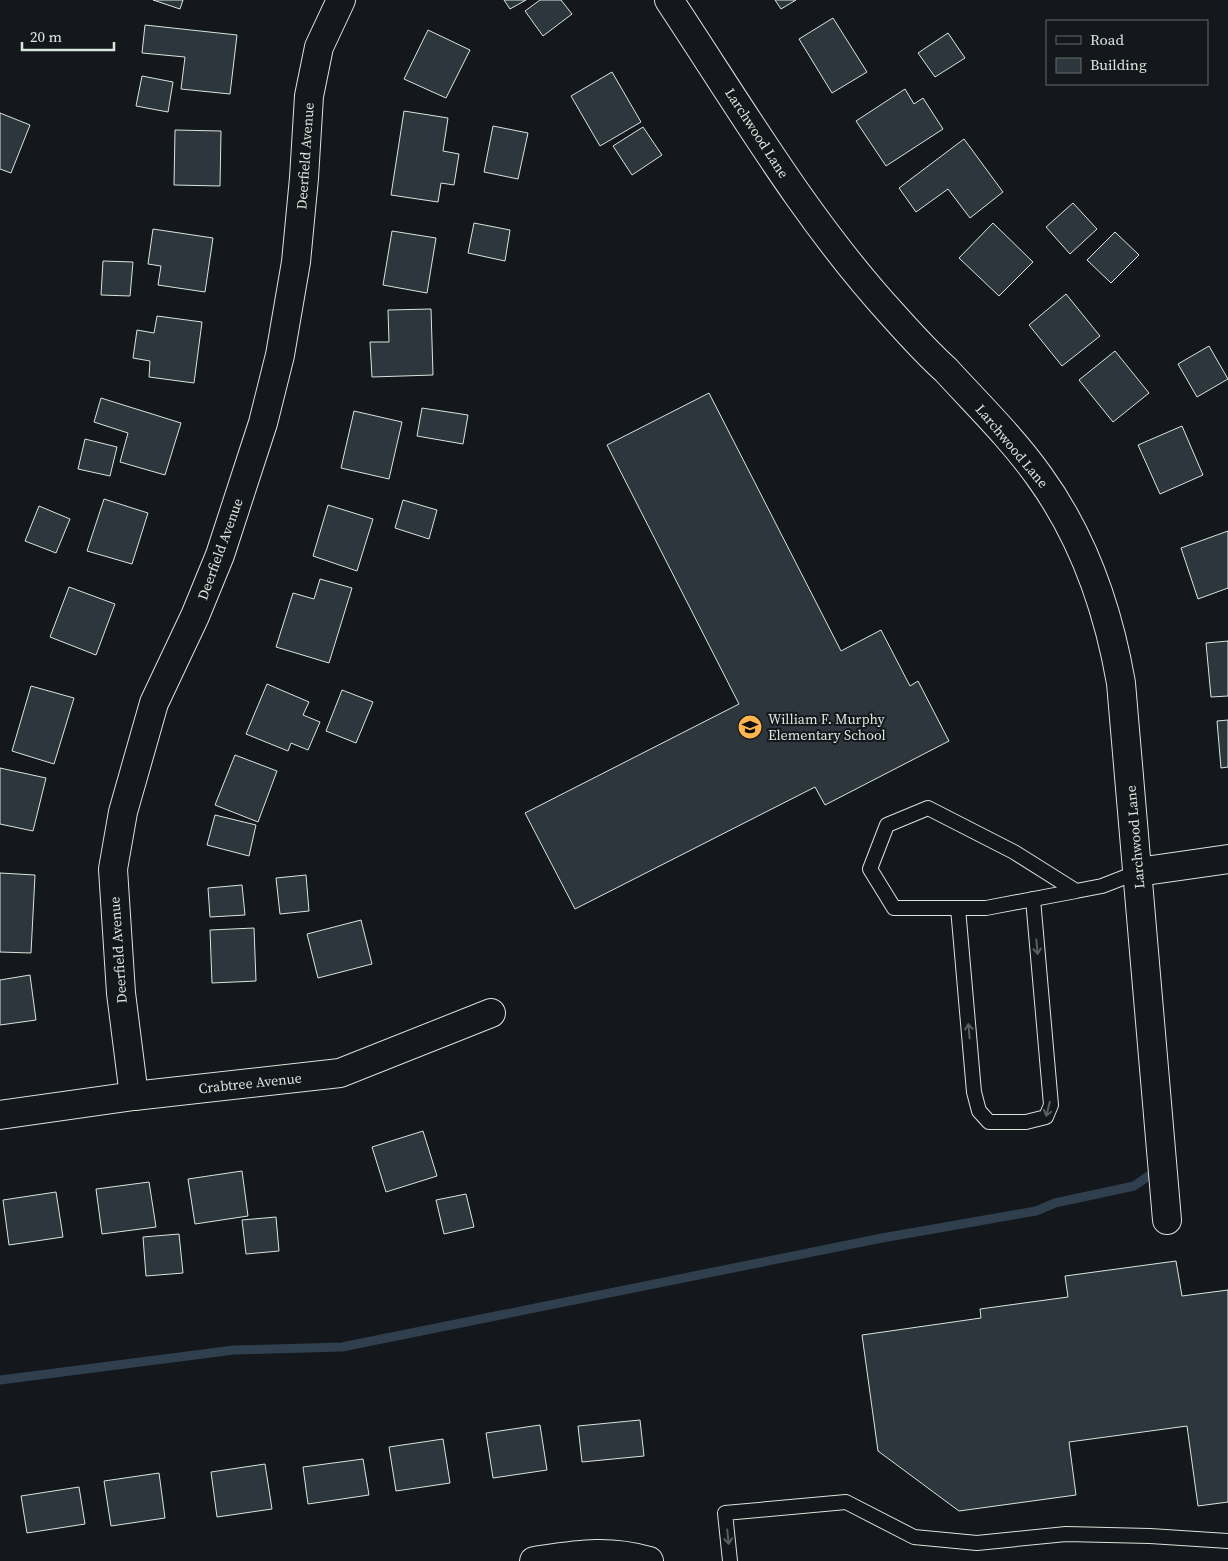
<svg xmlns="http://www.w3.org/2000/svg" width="1228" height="1561" font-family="'Source Serif 4',serif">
  <rect width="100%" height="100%" fill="#14181c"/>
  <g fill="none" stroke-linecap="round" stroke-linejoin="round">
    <!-- stream -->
    <polyline stroke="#2f3f4d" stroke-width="9" points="0,1380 234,1350 342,1347 882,1238 1036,1211 1055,1203 1134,1186 1150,1175"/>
  </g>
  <!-- building -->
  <g fill="#2c363c" stroke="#d8e6dc">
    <polygon points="153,0 183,0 180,9"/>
    <polygon points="504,0 526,0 510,9"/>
    <polygon points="540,0 561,0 572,14 543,36 525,11"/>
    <polygon points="775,0 796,0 781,9"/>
    <polygon points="833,18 867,72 832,93 799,39"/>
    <polygon points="145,25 237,35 230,94 181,89 185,57 142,53"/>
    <polygon points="428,30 470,50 446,98 404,79"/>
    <polygon points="948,33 965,58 935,77 918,53"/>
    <polygon points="612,72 641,122 600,146 571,96"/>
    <polygon points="142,76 173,82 168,112 136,106"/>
    <polygon points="905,89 914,104 923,98 943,129 886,166 856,121"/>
    <polygon points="404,111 448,118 443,151 459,154 454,185 441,183 438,202 391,195"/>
    <polygon points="0,113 30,125 11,173 0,169"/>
    <polygon points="493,126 528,133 518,179 484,172"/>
    <polygon points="643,127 662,155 632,175 613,146"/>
    <polygon points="175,130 221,131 220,186 174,185"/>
    <polygon points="964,139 1003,192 970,218 948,189 916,212 899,188"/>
    <polygon points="1073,203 1097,229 1070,254 1046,227"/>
    <polygon points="474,223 510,230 505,261 468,253"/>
    <polygon points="993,223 1033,262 999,296 959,258"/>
    <polygon points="153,229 213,238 205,292 158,285 161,266 148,264"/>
    <polygon points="392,231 436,238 427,293 383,285"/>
    <polygon points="1115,232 1139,255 1111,283 1087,260"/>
    <polygon points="103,261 133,262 130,296 101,295"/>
    <polygon points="1066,294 1100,336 1062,366 1029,325"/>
    <polygon points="431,309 433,375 372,377 370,342 389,342 388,310"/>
    <polygon points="157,316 202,322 194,383 149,377 150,361 133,358 137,330 154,333"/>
    <polygon points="1209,346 1228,379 1197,397 1178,364"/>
    <polygon points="1115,351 1149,393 1113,422 1079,380"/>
    <polygon points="709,393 841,651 881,630 910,686 918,681 949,741 825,805 815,787 575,909 525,813 739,704 607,445"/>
    <polygon points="101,398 181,423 165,475 120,462 128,433 94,422"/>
    <polygon points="422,408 468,415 463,444 417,436"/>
    <polygon points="354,411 402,422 389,479 341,468"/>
    <polygon points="1182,426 1203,475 1160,494 1138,445"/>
    <polygon points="85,439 117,447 110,476 78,469"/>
    <polygon points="104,499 148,513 132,564 87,551"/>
    <polygon points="403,500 437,510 429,539 395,528"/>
    <polygon points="328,505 373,519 357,571 313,556"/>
    <polygon points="39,506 70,519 56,553 25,541"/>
    <polygon points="1228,531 1228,588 1198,599 1181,548"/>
    <polygon points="320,579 352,588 329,663 276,647 293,593 314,599"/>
    <polygon points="69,587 115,604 96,655 50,637"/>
    <polygon points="1228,641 1228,696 1211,697 1206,643"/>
    <polygon points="267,684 309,702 303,715 320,722 308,750 291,743 288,751 246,734"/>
    <polygon points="31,686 74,698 54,764 12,751"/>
    <polygon points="342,690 373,702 356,743 326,731"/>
    <polygon points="1228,720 1228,767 1221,768 1217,721"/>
    <polygon points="235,755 277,771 258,822 215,805"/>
    <polygon points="0,768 46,778 33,831 0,824"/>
    <polygon points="215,815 256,825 249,856 207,845"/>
    <polygon points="0,873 35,875 31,953 0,952"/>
    <polygon points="306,875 309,911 280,914 276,878"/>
    <polygon points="242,885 245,915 210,917 208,888"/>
    <polygon points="361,920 372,964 318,978 307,934"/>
    <polygon points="254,928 256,981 212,983 210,930"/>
    <polygon points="30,975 36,1020 0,1025 0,980"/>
    <polygon points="423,1131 437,1176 386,1192 372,1147"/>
    <polygon points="242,1171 248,1216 195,1224 188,1179"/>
    <polygon points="149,1182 156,1227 102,1234 96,1189"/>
    <polygon points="56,1192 63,1237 9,1245 3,1200"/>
    <polygon points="466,1194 474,1227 444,1234 436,1200"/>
    <polygon points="276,1217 279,1251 246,1254 242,1220"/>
    <polygon points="179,1234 183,1273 146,1276 143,1237"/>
    <polygon points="1176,1261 1182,1296 1228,1290 1228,1502 1198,1506 1187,1426 1069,1442 1076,1495 959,1511 878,1451 862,1335 981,1318 980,1309 1068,1297 1065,1276"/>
    <polygon points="640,1420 644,1456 582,1462 578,1426"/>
    <polygon points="540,1425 547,1470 493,1478 486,1433"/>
    <polygon points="443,1439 450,1483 396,1491 389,1447"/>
    <polygon points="363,1459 369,1495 308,1504 303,1467"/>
    <polygon points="265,1464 272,1509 217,1517 211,1472"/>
    <polygon points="159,1473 165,1518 111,1526 104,1481"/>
    <polygon points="79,1487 85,1524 27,1533 21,1496"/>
  </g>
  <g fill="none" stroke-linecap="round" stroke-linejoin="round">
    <defs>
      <g id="service">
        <polyline points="1076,891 986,908 894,908 870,869 887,825 928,808 1014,852 1076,891 1102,886 1138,872"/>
        <polyline points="958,908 974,1092 979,1111 989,1122 1026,1122 1046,1117 1051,1105 1033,899"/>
        <polyline points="730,1561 725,1513 846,1502 914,1537 977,1543 1066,1534 1150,1536 1228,1541"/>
      </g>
      <g id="minor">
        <path d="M669,0c71,107 137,220 224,315 17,19 34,38 53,55 31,34 66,68 93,106 45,62 69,132 82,207l46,537"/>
        <polyline points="1138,872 1228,859"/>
        <polyline points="134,1096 121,993 113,869 123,812 154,703 195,616 220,555 263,423 280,355 296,262 304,178 309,96 319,47 341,0"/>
        <polyline points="0,1115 134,1096 340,1073 491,1013"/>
        <path d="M534,1561c42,-6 73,-12 115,0"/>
      </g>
    </defs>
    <!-- service casing -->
    <use href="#service" stroke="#d8e6dc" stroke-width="16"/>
    <!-- minor casing -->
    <use href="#minor" stroke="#d8e6dc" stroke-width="30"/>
    <!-- service -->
    <use href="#service" stroke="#14181c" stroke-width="14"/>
    <!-- minor -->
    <use href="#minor" stroke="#14181c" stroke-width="28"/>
  </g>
  <!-- one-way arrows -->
  <defs><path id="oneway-shaft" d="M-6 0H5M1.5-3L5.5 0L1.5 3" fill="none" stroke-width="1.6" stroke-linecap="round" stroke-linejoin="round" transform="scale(1.25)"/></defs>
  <g stroke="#59605f">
    <use href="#oneway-shaft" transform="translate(1037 947) rotate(85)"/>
    <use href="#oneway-shaft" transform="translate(969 1031) rotate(-95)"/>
    <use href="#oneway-shaft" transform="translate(1048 1109) rotate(104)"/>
    <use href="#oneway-shaft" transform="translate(728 1537) rotate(84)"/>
  </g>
  <!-- icons -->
  <defs>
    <symbol id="school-disc" viewBox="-11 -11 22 22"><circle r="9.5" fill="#ffb74d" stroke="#14181c"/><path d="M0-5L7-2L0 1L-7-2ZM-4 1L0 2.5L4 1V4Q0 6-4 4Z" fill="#111"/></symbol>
  </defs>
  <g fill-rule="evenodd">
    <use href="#school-disc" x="736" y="713" width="28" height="28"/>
  </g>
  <g text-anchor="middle" stroke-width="4" stroke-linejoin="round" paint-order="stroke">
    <!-- street labels -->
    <g font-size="14" fill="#d8e6dc" stroke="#14181c">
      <text transform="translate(757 133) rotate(57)" y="5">Larchwood Lane</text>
      <text transform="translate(305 156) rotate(-86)" y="5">Deerfield Avenue</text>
      <text transform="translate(1012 446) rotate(50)" y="5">Larchwood Lane</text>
      <text transform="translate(220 549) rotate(-70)" y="5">Deerfield Avenue</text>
      <text transform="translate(1135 837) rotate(-95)" y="5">Larchwood Lane</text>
      <text transform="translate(118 950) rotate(-94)" y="5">Deerfield Avenue</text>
      <text transform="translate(250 1083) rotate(-6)" y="5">Crabtree Avenue</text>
    </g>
    <!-- poi labels -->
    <g font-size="14" fill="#d8e6dc" stroke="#14181c" text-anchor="start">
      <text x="768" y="724">William F. Murphy<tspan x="768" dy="16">Elementary School</tspan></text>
    </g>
  </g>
  <!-- legend -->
  <rect x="1046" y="20" width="162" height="65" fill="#14181c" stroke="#626a69"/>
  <rect x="1056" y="36" width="25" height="8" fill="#14181c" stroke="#626a69"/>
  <text x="1090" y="45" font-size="15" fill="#d8e6dc">Road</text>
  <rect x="1056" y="58" width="25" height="15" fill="#2c363c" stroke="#626a69"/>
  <text x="1090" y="70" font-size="15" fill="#d8e6dc">Building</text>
  <!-- scale -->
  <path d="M22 42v8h92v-8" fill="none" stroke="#d8e6dc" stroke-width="2.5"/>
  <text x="30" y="42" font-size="15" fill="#d8e6dc" stroke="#14181c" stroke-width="4" paint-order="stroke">20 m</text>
</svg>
